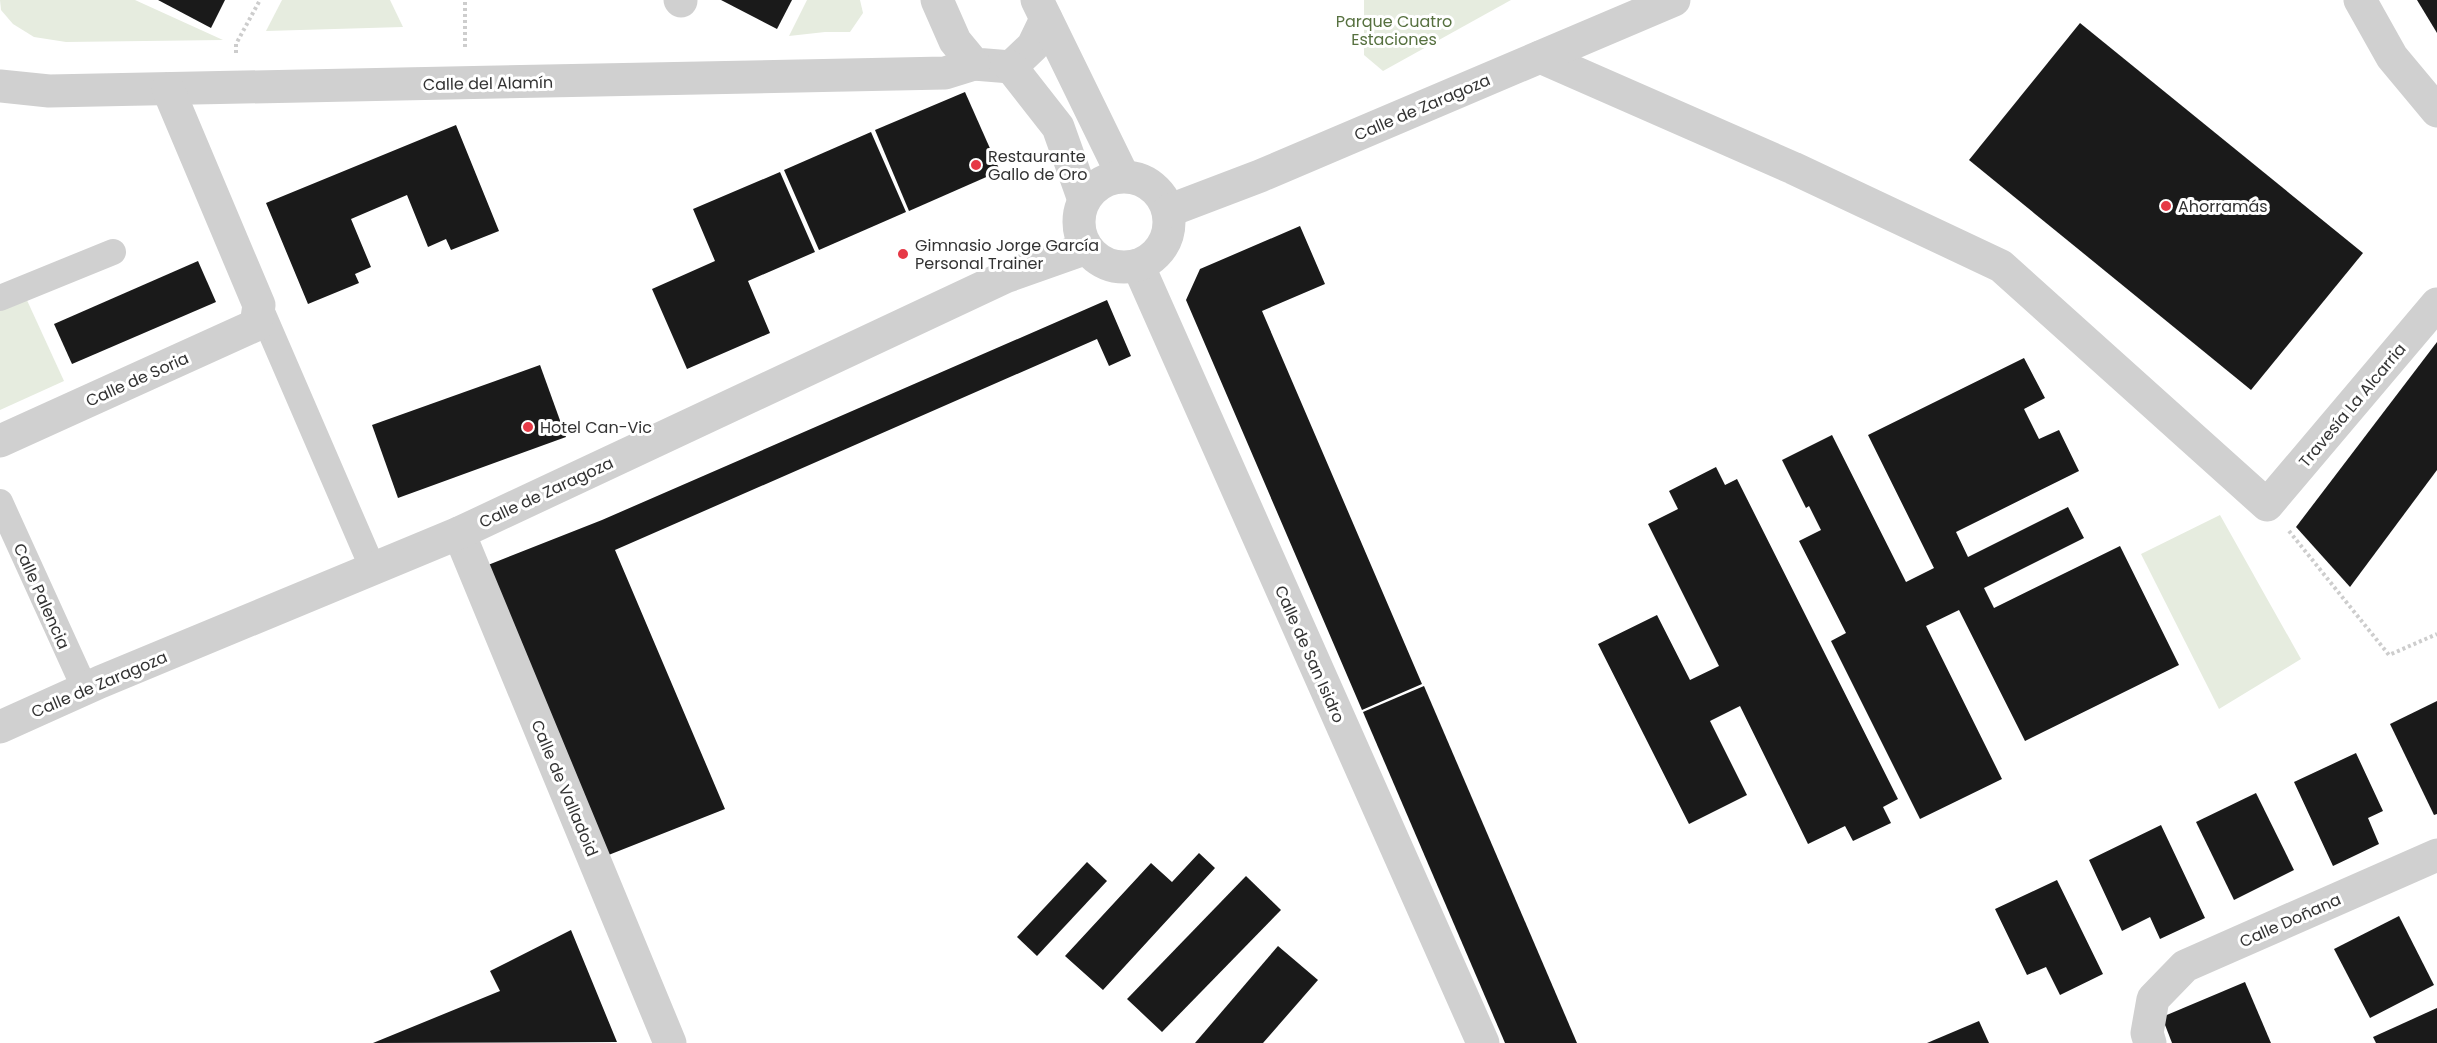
<svg xmlns="http://www.w3.org/2000/svg" width="2437" height="1043" font-family="Poppins,sans-serif">
  <rect width="100%" height="100%" fill="#fff"/>
  <!-- green -->
  <g fill="#e6ecdf">
    <polygon points="0,0 135,0 223,40 66,42 34,37 13,24 1,10"/>
    <polygon points="282,0 390,0 403,27 266,31"/>
    <polygon points="807,0 860,0 863,13 850,32 825,32 789,36"/>
    <polygon points="1364,0 1511,0 1383,71 1364,55"/>
    <polygon points="20,285 64,381 0,410 0,294"/>
    <polygon points="2220,515 2301,659 2219,709 2141,554"/>
  </g>
  <!-- building -->
  <g fill="#1a1a1a">
    <polygon points="158,0 225,0 211,28"/>
    <polygon points="721,0 792,0 777,29"/>
    <polygon points="2417,0 2437,0 2437,33"/>
    <polygon points="2080,23 2363,253 2251,390 1969,160"/>
    <polygon points="965,92 1000,171 909,211 875,130"/>
    <polygon points="456,125 499,231 451,250 446,239 428,247 407,195 351,219 371,267 355,274 359,283 308,304 266,203"/>
    <polygon points="871,132 906,212 819,250 784,170"/>
    <polygon points="780,172 815,252 748,281 770,333 687,369 652,289 715,261 693,209"/>
    <polygon points="1300,226 1325,284 1262,311 1422,684 1362,710 1186,300 1200,269"/>
    <polygon points="198,261 216,302 72,364 54,324"/>
    <polygon points="1107,300 1131,356 1109,366 1097,339 615,550 725,809 606,856 488,565 602,520"/>
    <polygon points="2437,342 2437,470 2350,587 2296,527"/>
    <polygon points="2024,358 2045,398 2024,409 2039,439 2059,430 2079,471 1956,532 1968,557 2068,507 2084,538 1984,588 1994,608 2120,546 2179,665 2025,741 1959,610 1926,626 2002,779 1920,819 1831,641 1846,633 1799,541 1821,530 1809,506 1806,508 1782,460 1832,435 1906,582 1934,568 1868,435"/>
    <polygon points="540,365 566,437 398,498 372,425"/>
    <polygon points="1716,467 1725,485 1737,479 1898,799 1883,807 1891,823 1853,841 1845,826 1808,844 1740,706 1710,721 1747,795 1689,824 1598,644 1657,615 1690,680 1719,666 1648,524 1678,509 1669,491"/>
    <polygon points="1424,686 1577,1043 1505,1043 1363,712"/>
    <polygon points="2437,701 2437,814 2434,815 2390,724"/>
    <polygon points="2356,753 2383,811 2368,818 2379,844 2333,866 2294,782"/>
    <polygon points="2256,793 2294,870 2234,900 2196,822"/>
    <polygon points="2161,825 2205,918 2160,939 2150,917 2122,931 2089,860"/>
    <polygon points="1199,853 1215,868 1103,990 1065,956 1151,863 1172,882"/>
    <polygon points="1087,862 1107,881 1037,956 1017,937"/>
    <polygon points="1246,876 1281,910 1162,1032 1127,999"/>
    <polygon points="2057,880 2103,974 2060,995 2046,967 2027,975 1995,909"/>
    <polygon points="2399,916 2434,985 2370,1018 2334,949"/>
    <polygon points="571,930 617,1042 373,1043 500,991 490,971"/>
    <polygon points="1278,946 1318,980 1263,1043 1195,1043"/>
    <polygon points="2245,982 2271,1043 2172,1043 2162,1017"/>
    <polygon points="2437,1008 2437,1043 2376,1043 2373,1037"/>
    <polygon points="1979,1021 1989,1043 1927,1043"/>
  </g>
  <g fill="none" stroke-linecap="round" stroke-linejoin="round">
    <!-- path -->
    <g stroke="#cdcdcd" stroke-width="4" stroke-dasharray="3 3" stroke-linecap="butt">
      <polyline points="465,47 465,0"/>
      <polyline points="236,53 236,44 260,0"/>
      <polyline points="2289,531 2389,655 2437,634"/>
    </g>
    <!-- pedestrian -->
    <g stroke="#d0d0d0" stroke-width="26">
      <polyline points="0,298 113,252"/>
      <polyline points="259,305 373,569"/>
      <polyline points="0,502 85,689"/>
    </g>
    <!-- minor -->
    <g stroke="#d0d0d0" stroke-width="33">
      <polyline points="680,0 681,1"/>
      <polyline points="937,0 955,41 974,64 1011,67 1033,46 1046,19"/>
      <polyline points="1037,0 1123,176"/>
      <polyline points="2360,0 2392,57 2437,111"/>
      <polyline points="1540,57 1793,168 2001,266 2267,505 2437,304"/>
      <polyline points="1011,67 1058,127 1084,200"/>
      <polyline points="0,86 49,91 945,73 974,64"/>
      <polyline points="1138,265 1483,1043"/>
      <polyline points="0,441 256,325 259,305 168,89"/>
      <polyline points="459,533 670,1043"/>
      <polyline points="2150,1043 2147,1033 2153,999 2185,966 2437,855"/>
    </g>
    <!-- tertiary -->
    <g stroke="#d0d0d0" stroke-width="33">
      <circle cx="1124" cy="222" r="45"/>
      <polyline points="1168,211 1260,176 1674,0"/>
      <polyline points="0,727 100,682 459,533 1005,277 1087,248"/>
    </g>
  </g>
  <!-- markers -->
  <g fill="#e63946" stroke="#fff" stroke-width="2">
    <circle cx="976" cy="165" r="6"/>
    <circle cx="2166" cy="206" r="6"/>
    <circle cx="903" cy="254" r="6"/>
    <circle cx="528" cy="427" r="6"/>
  </g>
  <g text-anchor="middle" stroke-width="6" stroke-linejoin="round" paint-order="stroke">
    <!-- park labels -->
    <g font-size="16" fill="#56703f" stroke="#fff">
      <text x="1394" y="27">Parque Cuatro<tspan x="1394" dy="18">Estaciones</tspan></text>
    </g>
    <!-- street labels -->
    <g font-size="16" fill="#333" stroke="#fff">
      <text transform="translate(488 83) rotate(-1)" y="6">Calle del Alamín</text>
      <text transform="translate(1422 107) rotate(-23)" y="6">Calle de Zaragoza</text>
      <text transform="translate(137 379) rotate(-24)" y="6">Calle de Soria</text>
      <text transform="translate(2352 405) rotate(-50)" y="6">Travesía La Alcarria</text>
      <text transform="translate(546 492) rotate(-25)" y="6">Calle de Zaragoza</text>
      <text transform="translate(42 596) rotate(66)" y="6">Calle Palencia</text>
      <text transform="translate(1310 654) rotate(66)" y="6">Calle de San Isidro</text>
      <text transform="translate(99 684) rotate(-23)" y="6">Calle de Zaragoza</text>
      <text transform="translate(565 788) rotate(67)" y="6">Calle de Valladoid</text>
      <text transform="translate(2290 920) rotate(-24)" y="6">Calle Doñana</text>
    </g>
    <!-- poi labels -->
    <g font-size="16" fill="#333" stroke="#fff" text-anchor="start">
      <text x="988" y="162">Restaurante<tspan x="988" dy="18">Gallo de Oro</tspan></text>
      <text x="2178" y="212">Ahorramás</text>
      <text x="915" y="251">Gimnasio Jorge García<tspan x="915" dy="18">Personal Trainer</tspan></text>
      <text x="540" y="433">Hotel Can-Vic</text>
    </g>
  </g>
</svg>
